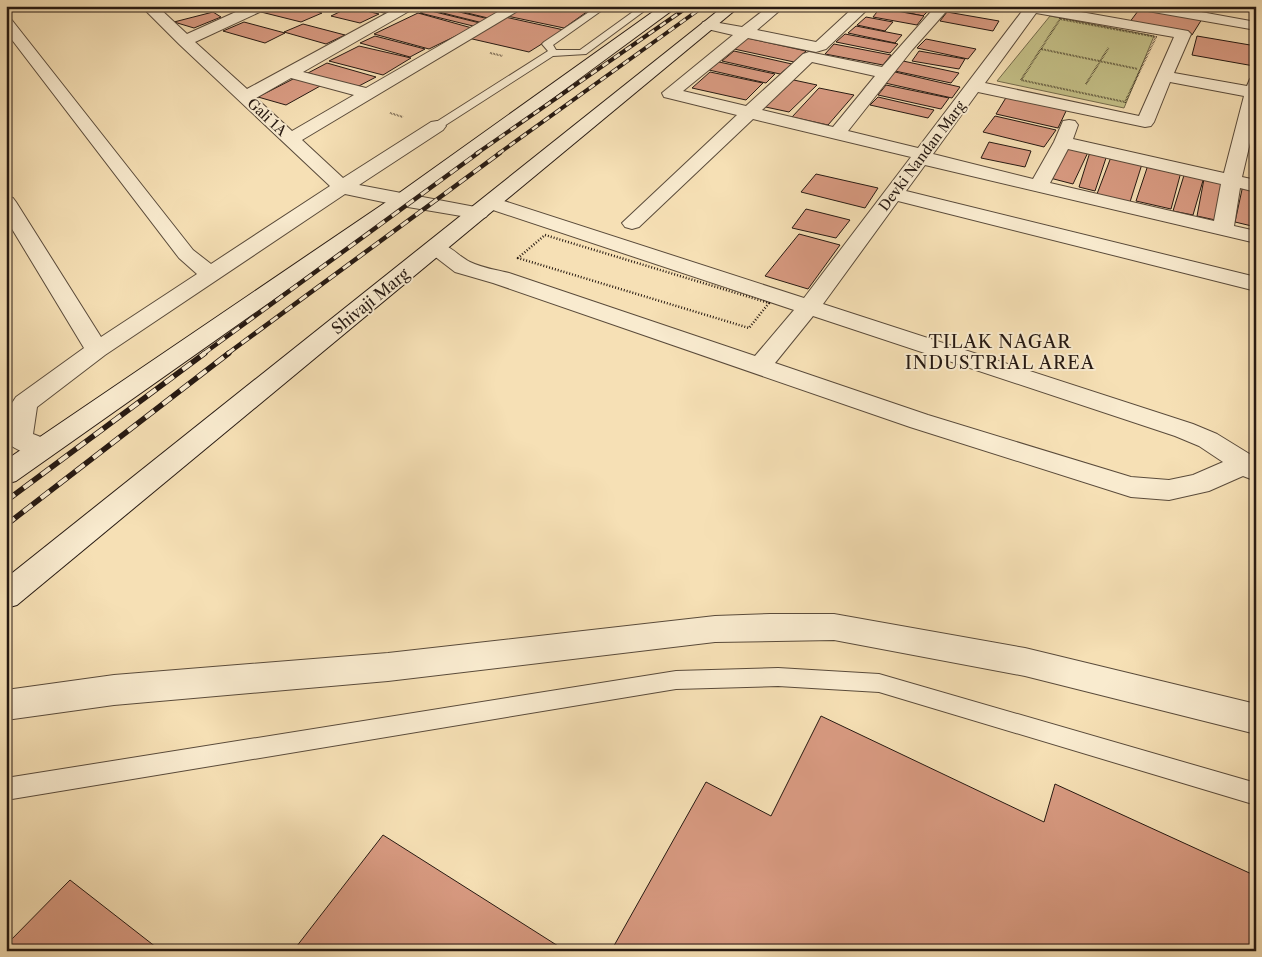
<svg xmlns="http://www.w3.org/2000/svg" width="1262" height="957" font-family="'Libre Caslon Text',serif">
  <rect width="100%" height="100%" fill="#f6e0b5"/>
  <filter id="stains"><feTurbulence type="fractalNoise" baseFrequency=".004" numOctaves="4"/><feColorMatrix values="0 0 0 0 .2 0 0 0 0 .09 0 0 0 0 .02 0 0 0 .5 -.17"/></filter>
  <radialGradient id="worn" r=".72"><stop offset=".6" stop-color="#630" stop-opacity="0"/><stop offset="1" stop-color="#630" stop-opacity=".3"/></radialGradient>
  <!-- green -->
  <polygon fill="#c4c088" stroke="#756c4d" points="1050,16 1154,36 1124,108 997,81"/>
  <!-- building -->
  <g fill="#d89a81" stroke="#261912">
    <polygon points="274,6 296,6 322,13 301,22 261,12"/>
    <polygon points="304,6 336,6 326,11"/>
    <polygon points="354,6 397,6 384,13"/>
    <polygon points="434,6 489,19 483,23 427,9"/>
    <polygon points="438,6 472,6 498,12 488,18"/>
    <polygon points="476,6 497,6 504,8 498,11"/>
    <polygon points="523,6 563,6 588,11 564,28 507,16"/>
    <polygon points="883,6 917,6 930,9 923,16 882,7"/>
    <polygon points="1163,6 1209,6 1208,13"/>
    <polygon points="350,7 379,14 360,23 331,16"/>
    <polygon points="1141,7 1202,19 1192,35 1129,23"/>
    <polygon points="880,8 924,16 917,25 873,17"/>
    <polygon points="427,10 480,23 473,26 420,13"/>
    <polygon points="213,12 221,17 194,28 174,22"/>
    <polygon points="947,12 999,21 993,31 940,21"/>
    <polygon points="418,13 472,28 429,49 374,34"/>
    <polygon points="505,17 564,30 529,52 468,38"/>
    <polygon points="866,17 893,22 885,31 857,25"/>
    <polygon points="244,22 285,33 265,43 223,31"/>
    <polygon points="303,24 345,35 326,44 284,32"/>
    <polygon points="856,26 902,35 895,43 848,33"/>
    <polygon points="845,34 898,44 890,53 836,42"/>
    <polygon points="375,36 425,49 410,57 360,43"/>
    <polygon points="1197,36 1256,46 1254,66 1192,55"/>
    <polygon points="747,38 806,51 794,62 734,49"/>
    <polygon points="926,39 976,49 968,59 917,48"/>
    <polygon points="834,44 891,55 883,65 825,54"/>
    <polygon points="359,46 411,58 383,75 329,61"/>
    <polygon points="734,51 792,64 780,74 722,61"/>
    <polygon points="919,51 965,59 959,69 912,61"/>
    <polygon points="903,61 959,73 951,83 895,71"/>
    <polygon points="719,62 775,74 766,83 709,70"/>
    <polygon points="327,63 376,77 357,87 308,73"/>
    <polygon points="710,72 763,83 746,100 692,88"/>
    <polygon points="895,72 960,87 952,98 885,83"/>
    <polygon points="295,78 322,85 286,105 258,97"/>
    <polygon points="789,79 817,85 789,112 761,106"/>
    <polygon points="886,85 949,98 941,109 878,95"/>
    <polygon points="819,88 854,95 828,125 792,117"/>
    <polygon points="1007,96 1067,109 1058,128 996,114"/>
    <polygon points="878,97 934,110 928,118 870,105"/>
    <polygon points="995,116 1056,130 1044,147 983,132"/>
    <polygon points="989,142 1031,151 1025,167 981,158"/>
    <polygon points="1068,143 1090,148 1073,184 1050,178"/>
    <polygon points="1090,152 1107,155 1095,191 1079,187"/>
    <polygon points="1111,157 1142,164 1130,202 1097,194"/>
    <polygon points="1148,165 1181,172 1171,209 1136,201"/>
    <polygon points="1185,172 1204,177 1193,215 1173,211"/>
    <polygon points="816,174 878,188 865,208 801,192"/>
    <polygon points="1204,179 1226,184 1220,221 1197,216"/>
    <polygon points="1243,185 1256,188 1256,227 1235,222"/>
    <polygon points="806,209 850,220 836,238 792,228"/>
    <polygon points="799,234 840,245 808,289 765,276"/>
    <polygon points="821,716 1044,822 1055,784 1256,876 1256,951 611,951 706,782 771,816"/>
    <polygon points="383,835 566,951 293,951"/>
    <polygon points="70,880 161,951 6,951 6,945"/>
  </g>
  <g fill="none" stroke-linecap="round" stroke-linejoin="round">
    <defs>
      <g id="lane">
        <polygon points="598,6 608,6 553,45 556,50 580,50 641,6 651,6 586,54 553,56 441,128 433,128 431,126 433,124 548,51 542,44 544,42"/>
        <polygon points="778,668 879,674 1256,783 1256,805 879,692 778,686 676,689 6,800 6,778 676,671"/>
      </g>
      <g id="street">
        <path d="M141,6h16l30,28 62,-28h19l-2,3 -71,33 52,47 153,-83h18l-115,66 63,16 142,-82h18l-224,134 41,38 88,-56 6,-1 6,1 3,4 -3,4 -84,55 127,24 3,4 -3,4 -7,2 -77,-13 -57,-12 -240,161 -68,52 -4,27 18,7 4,7 -4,7c-13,3 -37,-3 -45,-15l6,-37 4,-6 68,-49 -78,-129v-23l7,2 3,4 85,135 96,-63 -18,-16 -173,-226v-14l5,1 182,231 18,14 119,-78 -151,-142zM291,78l63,17 -62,36 -36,-33z"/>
        <path d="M769,6h16l-28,24 59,12 39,-36h16l-45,43 -10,3 -68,-14 -65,53 63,15 57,-52 6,-2 73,15 54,-61h15l-39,44 -64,81 70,17 108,-142h21l141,25 3,3 -17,39 73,13 3,-7 6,-2v40l-14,60 14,3v12l-16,-4 -6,38 22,5v12l-331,-78 -19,26 350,86v14l-358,-90 -75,103 370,120 24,10 39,24v23l-13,-5 -34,15 -40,9 -38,-3 -221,-70 -417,-144 -38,-11 -26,-20 -4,-4 4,-4c17,-5 27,11 41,18 12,6 27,8 39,11l246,83 39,-46 -310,-103 -3,-4 3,-4 7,-2 7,2 306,99 107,-141 -158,-38 -114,108 -7,2 -7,-2 -3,-4 115,-108 -73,-18 -2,-4 71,-58 -30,-7 -2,-3 2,-3 5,-1 34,6zM1036,13l138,24 -35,79 -154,-33zM812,62l63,14 -42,51 -71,-17zM1170,82l74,14 -20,77 -151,-34 5,-14 -3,-4 -6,-1 -6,1 -9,21 -21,37 -100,-25 45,-62 167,35 6,-1 3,-4zM1068,149l153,35 -7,37 -164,-38zM813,316l362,120 24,10 24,16 -30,13 -24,5 -38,-3 -203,-62 -153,-52z"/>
        <polygon points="1135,6 1168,6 1256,22 1256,30 1142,10"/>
        <polygon points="770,614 834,614 1025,648 1256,704 1256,734 1025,676 834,640 715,642 388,681 114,705 6,720 6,690 114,675 388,653 715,616"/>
      </g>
      <g id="secondary">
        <polygon points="661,6 678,6 409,204 16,481 6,484 6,460 395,196"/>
        <polygon points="724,6 740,6 17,605 6,608 6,578"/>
      </g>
    </defs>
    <!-- lane casing -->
    <use href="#lane" stroke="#5a4b3b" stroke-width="2"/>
    <!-- street casing -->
    <use href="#street" stroke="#5a4b3b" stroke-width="2"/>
    <!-- secondary casing -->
    <use href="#secondary" stroke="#261912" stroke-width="2"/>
    <!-- path-far1 -->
    <g stroke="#261912" stroke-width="2" stroke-dasharray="0.5 1" stroke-linecap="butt">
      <polygon points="1060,19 1156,37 1125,102 1021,80"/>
      <polyline points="1041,49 1138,69"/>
      <polyline points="490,53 503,56"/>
      <polyline points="1086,84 1109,47"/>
      <polyline points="390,113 403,117"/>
    </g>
    <!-- path -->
    <polygon stroke="#261912" stroke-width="2.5" stroke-dasharray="1 2" stroke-linecap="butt" points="545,235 769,303 749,328 518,258"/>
    <!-- lane -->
    <use href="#lane" fill="#f9ebcf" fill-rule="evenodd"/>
    <!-- street -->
    <use href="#street" fill="#f9ebcf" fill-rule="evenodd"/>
    <!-- secondary -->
    <use href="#secondary" fill="#f9ebcf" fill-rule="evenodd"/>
    <defs>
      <g id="rail-far2">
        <polyline points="476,154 689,6"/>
        <polyline points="498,154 704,6"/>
      </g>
      <g id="rail-far1">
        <polyline points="203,354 478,153"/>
        <polyline points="227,354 500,153"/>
      </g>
      <g id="rail">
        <polyline points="6,501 205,353"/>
        <polyline points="6,525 229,353"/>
      </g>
    </defs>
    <!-- rail-far2 casing -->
    <use href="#rail-far2" stroke="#261912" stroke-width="4"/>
    <!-- rail-far1 casing -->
    <use href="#rail-far1" stroke="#261912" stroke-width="4.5"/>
    <!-- rail casing -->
    <use href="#rail" stroke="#261912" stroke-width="5.5"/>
    <!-- rail-far2 -->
    <use href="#rail-far2" stroke="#f9ebcf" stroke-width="2.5" stroke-dasharray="7" stroke-linecap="butt"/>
    <!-- rail-far1 -->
    <use href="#rail-far1" stroke="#f9ebcf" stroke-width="3" stroke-dasharray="9" stroke-linecap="butt"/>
    <!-- rail -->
    <use href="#rail" stroke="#f9ebcf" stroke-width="4" stroke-dasharray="11" stroke-linecap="butt"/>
  </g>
  <g text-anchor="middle" stroke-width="4" stroke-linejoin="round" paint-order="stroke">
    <!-- far-street labels -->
    <g font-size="14" fill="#261912" stroke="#f9ebcf">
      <text transform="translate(267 117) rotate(43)" y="5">Gali 1A</text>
      <text transform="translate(922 156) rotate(-53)" y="5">Devki Nandan Marg</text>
    </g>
    <!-- street labels -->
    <g font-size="16" fill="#261912" stroke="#f9ebcf">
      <text transform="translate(370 301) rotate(-39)" y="6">Shivaji Marg</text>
    </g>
    <!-- neighbourhood labels -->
    <g font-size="18" letter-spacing="1" fill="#261912" stroke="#f9ebcf">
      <text x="1000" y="348">TILAK NAGAR<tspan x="1000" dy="21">INDUSTRIAL AREA</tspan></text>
    </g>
  </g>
  <!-- margin -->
  <rect width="1262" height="957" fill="none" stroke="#f6e0b5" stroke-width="25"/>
  <rect x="8" y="8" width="1247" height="942" fill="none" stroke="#261912" stroke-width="2.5"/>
  <rect x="12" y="12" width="1237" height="932" fill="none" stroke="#261912"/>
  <rect width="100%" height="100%" filter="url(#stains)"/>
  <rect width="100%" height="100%" fill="url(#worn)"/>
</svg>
